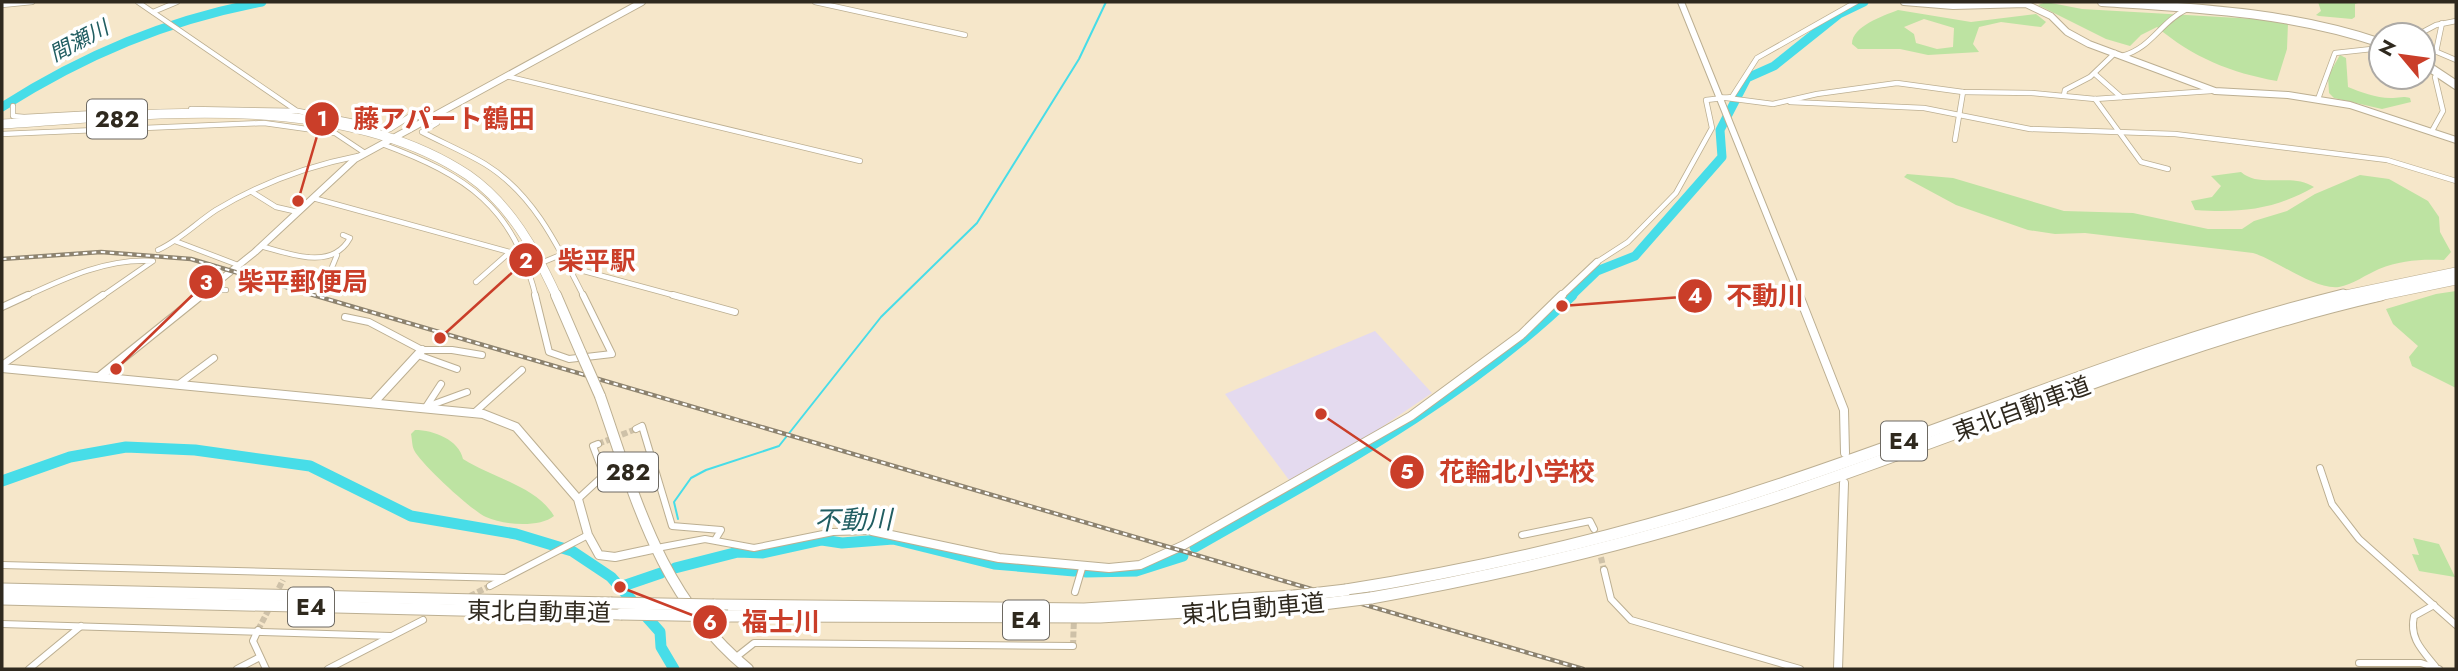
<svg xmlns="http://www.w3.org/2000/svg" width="2458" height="671" font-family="Jost,'Noto Sans JP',sans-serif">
  <rect width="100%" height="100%" fill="#f6e7ca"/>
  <!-- education -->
  <polygon fill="#e4daef" points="1375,331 1432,393 1373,433 1289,480 1225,394"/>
  <!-- green -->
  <g fill="#bde3a2" fill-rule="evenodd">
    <path d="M2046,2l36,7 191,11 15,3 -1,26 -10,32c-46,-8 -85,-24 -120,-54l-16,8 -11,11 -24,-7 -68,-34z"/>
    <polygon points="2318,2 2361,2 2355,4 2355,17 2352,19 2319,16 2316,15 2321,11"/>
    <path d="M1898,10l73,12 65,-8 10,8 -5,5 -40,-5 -22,5 -6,17 6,8 -51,3 -28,-6h-42l-6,-5c0,-18 31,-28 46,-34zM1924,19l30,9 -1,19 -16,2 -21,-6 -2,-9 -10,-7z"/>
    <path d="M2340,55l6,3 2,29c12,5 31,12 45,11 7,0 9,-2 17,0l1,4 -29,7 -48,-11 -5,-5 -1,-17z"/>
    <path d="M2241,172c19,17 51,0 73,15 -40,23 -74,26 -119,23l-4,-9 21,-4 9,-11 -10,-10z"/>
    <path d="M1907,174l46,4 111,33 69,2 75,16h34l12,-8 33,-10 28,-17 45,-19 29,4 39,22 11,16 1,15 11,20 -7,8c-22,-1 -43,0 -65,9 -12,5 -27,16 -40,18 -25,3 -60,-26 -86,-34l-168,-20 -30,1 -27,-4 -72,-25 -52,-28z"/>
    <polygon points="2456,291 2456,388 2412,366 2409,357 2418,346 2393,324 2386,309 2436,294"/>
    <path d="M415,430c19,0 44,10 48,29 30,19 73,27 91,57 -15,12 -50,9 -68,1 -14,-6 -65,-53 -72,-67 -2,-4 -2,-12 -3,-16z"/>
    <polygon points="2413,538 2439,544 2455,577 2419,571 2412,554 2419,555"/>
  </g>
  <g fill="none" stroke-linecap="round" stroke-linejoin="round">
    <!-- stream -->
    <polyline stroke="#47dde8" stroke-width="2" points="678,519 674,502 691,478 706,470 779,446 881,317 977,223 1079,59 1106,2"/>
    <!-- river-far1 -->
    <g stroke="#47dde8" stroke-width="9">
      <path d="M2,107c82,-52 165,-87 260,-105"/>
      <polyline points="1570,297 1597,271 1635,256 1722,157 1720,130 1747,78 1774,66 1839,14 1864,2"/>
    </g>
    <!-- river -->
    <g stroke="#47dde8" stroke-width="11">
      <polyline points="2,481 70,457 126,447 195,450 310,466 411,516 516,534 572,551 611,577 660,632 661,647 674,669"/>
      <path d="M1195,547c131,-75 267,-146 377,-252"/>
      <polyline points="675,568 738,552 763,553 822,540 842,543 893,539 994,564 1074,571"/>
      <polyline points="1086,572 1136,571 1183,556"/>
      <polyline points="620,587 661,573"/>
    </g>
    <!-- minor-tunnel -->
    <g stroke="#cec1a8" stroke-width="6" stroke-dasharray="6 2.5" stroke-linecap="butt">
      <polyline points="598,444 636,429"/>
      <polyline points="1599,549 1604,570"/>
      <polyline points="275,596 283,580"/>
      <polyline points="470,596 490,586"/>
      <polyline points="258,630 271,605"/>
      <polyline points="1073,646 1074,618"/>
    </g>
    <defs>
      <g id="minor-far1">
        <polyline points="138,2 297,111"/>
        <polyline points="815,2 965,35"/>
        <polyline points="2,5 32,2"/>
        <polyline points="153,12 177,2"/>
        <polyline points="2417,35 2436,25 2456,21"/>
        <polyline points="2423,46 2456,60"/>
        <polyline points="2436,52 2442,23"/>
        <path d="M2122,56c31,-9 37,-33 65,-47"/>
        <polyline points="2095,74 2121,97"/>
        <polyline points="506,76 860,161"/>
        <polyline points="2064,95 2065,90 2090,77 2115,53"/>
        <polyline points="1719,97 1773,104 1817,94 1897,83 1963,92 2032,93 2095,99 2211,91"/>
        <polyline points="2095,99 2141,162 2168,169"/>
        <polyline points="2318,99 2335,53 2381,48"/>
        <polyline points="1790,102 1924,108 2030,129 2175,134 2387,160 2456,181"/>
        <polyline points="13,106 13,116 24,117 133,111"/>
        <polyline points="191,109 298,111 390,129 412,115 420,117"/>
        <path d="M436,120l1,3 -15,9c21,11 43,20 63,32 49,30 74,84 99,133"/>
        <polyline points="2432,131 2443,111 2435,77 2439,73"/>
        <polyline points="2,134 264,123 335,133 365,153"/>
        <polyline points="1955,140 1963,92"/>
        <path d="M382,144c86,32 131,62 154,153"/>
        <polyline points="252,192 276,207 298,212"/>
        <polyline points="313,198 524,256 535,253"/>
        <polyline points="175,241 238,265"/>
        <path d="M261,246c29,8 71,25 89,-8l-7,-3"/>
        <path d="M158,250c22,-10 38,-27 58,-40 45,-27 91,-44 142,-54"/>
        <polyline points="1597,262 1628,242 1676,193 1712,128 1706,100 1732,97 1757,58 1856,2"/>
        <polyline points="541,263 563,254"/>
        <polyline points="569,267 680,297"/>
        <polyline points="476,282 510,252"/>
        <polyline points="208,290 226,290"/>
        <polyline points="321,294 337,255"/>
        <path d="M24,297c41,-19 83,-39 129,-36l-52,36"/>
      </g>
      <g id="minor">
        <polyline points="535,295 549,352 569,359 612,354 583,295"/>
        <polyline points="673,295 735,312"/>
        <polyline points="2,307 28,295"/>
        <polyline points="345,317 369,322 422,350 452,350 482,355"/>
        <polyline points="418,355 457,369"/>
        <polyline points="2,365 103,295"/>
        <polyline points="179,384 214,358"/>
        <polyline points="426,407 467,392"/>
        <polyline points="426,407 441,384"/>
        <polyline points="475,412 522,370"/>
        <polyline points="636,429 642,426 672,526 721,530 715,540"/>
        <polyline points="2320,468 2332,504 2359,539 2456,625"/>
        <polyline points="578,499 604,475 593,446 598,444"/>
        <polyline points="1522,535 1590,521 1594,529"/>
        <polyline points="657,548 705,539 754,548 833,532 872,531"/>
        <polyline points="2,565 505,578"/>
        <polyline points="1604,570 1611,599 1631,620 1800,669"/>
        <polyline points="490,586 588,535"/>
        <polyline points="1075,592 1083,565"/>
        <path d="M2434,605l-20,11c-5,22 8,34 21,50"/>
        <polyline points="2,624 391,636"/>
        <polyline points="258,630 253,641 266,669"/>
        <polyline points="735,658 754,643 1073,646"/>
        <polyline points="2359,663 2421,663 2439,669"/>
        <polyline points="29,669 81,626"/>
        <polyline points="237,669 260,657"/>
        <polyline points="328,669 423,620"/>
      </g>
      <g id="tertiary-far1">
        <polyline points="1681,2 1800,297"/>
        <polyline points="1904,2 1953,6 2026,4 2051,16 2067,32 2089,44 2215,91 2288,95 2350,105 2456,140"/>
        <polyline points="199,297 255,252 355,159 642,2"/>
        <polyline points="1560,297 1597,262"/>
      </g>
      <g id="tertiary">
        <polyline points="1799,295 1844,410 1845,453"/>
        <polyline points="2,368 483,414 516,427 578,499 588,535 599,555 615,557 657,548"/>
        <polyline points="99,377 201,295"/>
        <polyline points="375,401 422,350"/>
        <polyline points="872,531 999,558 1109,568 1140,565 1184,545 1411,416 1521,335 1562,295"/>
        <polyline points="1838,669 1844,483"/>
      </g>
      <g id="primary">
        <path d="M2102,2c95,6 188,10 279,41"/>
        <polyline points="2423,63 2456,85"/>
      </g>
      <path id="trunk-far1" d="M2,124c146,-9 337,-35 466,51 42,29 68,76 89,122"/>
      <g id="trunk">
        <polyline points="556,295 581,353"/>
        <path d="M600,396c36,103 60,201 148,273"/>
      </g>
      <g id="motorway-far1">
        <polyline points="2336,297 2456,272"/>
        <polyline points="2374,297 2456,280"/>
      </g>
      <g id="motorway">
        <polyline points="2,589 611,603"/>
        <path d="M1346,590c150,-24 297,-59 441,-108 186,-62 366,-140 556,-187"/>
        <path d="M1371,598c145,-26 287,-60 427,-108 193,-66 383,-149 583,-195"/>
        <polyline points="2,599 621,614"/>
        <polyline points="714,605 1084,609 1294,596"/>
        <polyline points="728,616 1100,617 1323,604"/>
      </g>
    </defs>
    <!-- minor-far1 casing -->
    <use href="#minor-far1" stroke="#bcaf92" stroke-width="6"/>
    <!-- minor casing -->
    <use href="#minor" stroke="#bcaf92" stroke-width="8"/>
    <!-- tertiary-far1 casing -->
    <use href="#tertiary-far1" stroke="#bcaf92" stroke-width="8"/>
    <!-- tertiary casing -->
    <use href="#tertiary" stroke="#bcaf92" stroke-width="10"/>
    <!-- primary casing -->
    <use href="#primary" stroke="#bcaf92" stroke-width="10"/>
    <!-- trunk-far1 casing -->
    <use href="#trunk-far1" stroke="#bcaf92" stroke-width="10"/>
    <!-- trunk casing -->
    <use href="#trunk" stroke="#bcaf92" stroke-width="12"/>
    <!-- motorway-far1 casing -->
    <use href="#motorway-far1" stroke="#bcaf92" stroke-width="10"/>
    <!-- motorway casing -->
    <use href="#motorway" stroke="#bcaf92" stroke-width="13"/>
    <!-- minor-far1 -->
    <use href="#minor-far1" stroke="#fff" stroke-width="4.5"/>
    <!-- minor -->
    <use href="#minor" stroke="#fff" stroke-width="6"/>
    <!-- tertiary-far1 -->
    <use href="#tertiary-far1" stroke="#fff" stroke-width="6"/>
    <!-- tertiary -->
    <use href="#tertiary" stroke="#fff" stroke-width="8"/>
    <!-- primary -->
    <use href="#primary" stroke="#fff" stroke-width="8"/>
    <!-- trunk-far1 -->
    <use href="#trunk-far1" stroke="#fff" stroke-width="9"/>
    <!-- trunk -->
    <use href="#trunk" stroke="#fff" stroke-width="10"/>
    <!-- motorway-far1 -->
    <use href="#motorway-far1" stroke="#fff" stroke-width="9"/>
    <!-- motorway -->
    <use href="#motorway" stroke="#fff" stroke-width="11"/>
    <defs>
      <polyline id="rail" points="2,259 101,252 191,259 1583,669"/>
    </defs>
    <!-- rail casing -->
    <use href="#rail" stroke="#8d836f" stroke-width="4.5"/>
    <!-- rail -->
    <use href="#rail" stroke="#fff" stroke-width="2" stroke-dasharray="4.5" stroke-linecap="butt"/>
    <defs>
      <polyline id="trunk-bridge" points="581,353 600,396"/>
      <g id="motorway-bridge">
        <polyline points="1294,596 1346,590"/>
        <polyline points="611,603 714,605"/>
        <polyline points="1323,604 1371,598"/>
        <polyline points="621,614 728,616"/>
      </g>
    </defs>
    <!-- trunk-bridge casing -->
    <use href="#trunk-bridge" stroke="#bcaf92" stroke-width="12" stroke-linecap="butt"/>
    <!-- motorway-bridge casing -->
    <use href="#motorway-bridge" stroke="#bcaf92" stroke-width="13" stroke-linecap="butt"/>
    <!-- trunk-bridge -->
    <use href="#trunk-bridge" stroke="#fff" stroke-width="10"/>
    <!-- motorway-bridge -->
    <use href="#motorway-bridge" stroke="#fff" stroke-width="11"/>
  </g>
  <g text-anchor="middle" stroke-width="7" stroke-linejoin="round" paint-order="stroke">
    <!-- far-water labels -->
    <g font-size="21" font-style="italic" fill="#215e62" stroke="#fff">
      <text transform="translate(79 41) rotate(-28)" y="7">間瀬川</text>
    </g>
    <!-- shield labels -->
    <g fill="#fff" stroke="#6d6962" stroke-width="2">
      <rect x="87" y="99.5" width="60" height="39" rx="5"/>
      <rect x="1881" y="421.5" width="46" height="39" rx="5"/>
      <rect x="598" y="452.5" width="60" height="39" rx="5"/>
      <rect x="288" y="587.5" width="46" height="39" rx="5"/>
      <rect x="1003" y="600.5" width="46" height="39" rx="5"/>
    </g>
    <g font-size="23" font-weight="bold" fill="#2f291e">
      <text x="117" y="127">282</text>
      <text x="1904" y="449">E4</text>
      <text x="628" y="480">282</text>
      <text x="311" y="615">E4</text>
      <text x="1026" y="628">E4</text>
    </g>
    <!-- street labels -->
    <g font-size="24" fill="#2f291e" stroke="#fff">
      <text transform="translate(2022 409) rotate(-20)" y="8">東北自動車道</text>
      <text transform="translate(1253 609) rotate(-5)" y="8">東北自動車道</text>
      <text transform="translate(539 612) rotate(1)" y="8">東北自動車道</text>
    </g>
    <!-- water labels -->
    <g font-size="26" font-style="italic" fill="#215e62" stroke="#fff">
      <text transform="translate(853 520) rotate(-1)" y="9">不動川</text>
    </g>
  </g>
  <!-- callouts -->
  <path fill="none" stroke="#ca3e29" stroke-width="2.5" d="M298 201L322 119M440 338L526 260M116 369L206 282M1562 306L1695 296M1321 414L1407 472M620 587L710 622"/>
  <g fill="#ca3e29" stroke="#fff" stroke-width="2.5">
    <circle cx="298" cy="201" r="7"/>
    <circle cx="440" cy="338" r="7"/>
    <circle cx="116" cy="369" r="7"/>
    <circle cx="1562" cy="306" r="7"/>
    <circle cx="1321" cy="414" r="7"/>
    <circle cx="620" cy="587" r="7"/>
    <circle cx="322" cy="119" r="18"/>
    <circle cx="526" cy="260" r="18"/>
    <circle cx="206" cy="282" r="18"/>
    <circle cx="1695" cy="296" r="18"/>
    <circle cx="1407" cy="472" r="18"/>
    <circle cx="710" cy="622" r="18"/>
  </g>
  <g font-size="21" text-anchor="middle" font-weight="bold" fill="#fff">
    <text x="322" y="126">1</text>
    <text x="526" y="268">2</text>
    <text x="206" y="290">3</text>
    <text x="1695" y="303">4</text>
    <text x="1407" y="479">5</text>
    <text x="710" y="630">6</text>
  </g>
  <g font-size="26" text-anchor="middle" font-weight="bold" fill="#ca3e29" stroke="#fff" stroke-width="7" stroke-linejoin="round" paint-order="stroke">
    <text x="444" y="128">藤アパート鶴田</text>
    <text x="597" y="270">柴平駅</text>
    <text x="303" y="291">柴平郵便局</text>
    <text x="1765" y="305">不動川</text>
    <text x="1517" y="481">花輪北小学校</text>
    <text x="781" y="631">福士川</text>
  </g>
  <!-- border -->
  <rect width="2458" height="671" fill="none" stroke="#2f291e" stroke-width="7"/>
  <!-- north arrow -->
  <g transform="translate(2402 56) rotate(299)"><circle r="33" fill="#ffffff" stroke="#aca9a5" stroke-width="2"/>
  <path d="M0-5L12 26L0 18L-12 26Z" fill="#ca3e29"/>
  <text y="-10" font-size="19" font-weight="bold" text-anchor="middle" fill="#2f291e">N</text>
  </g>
</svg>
